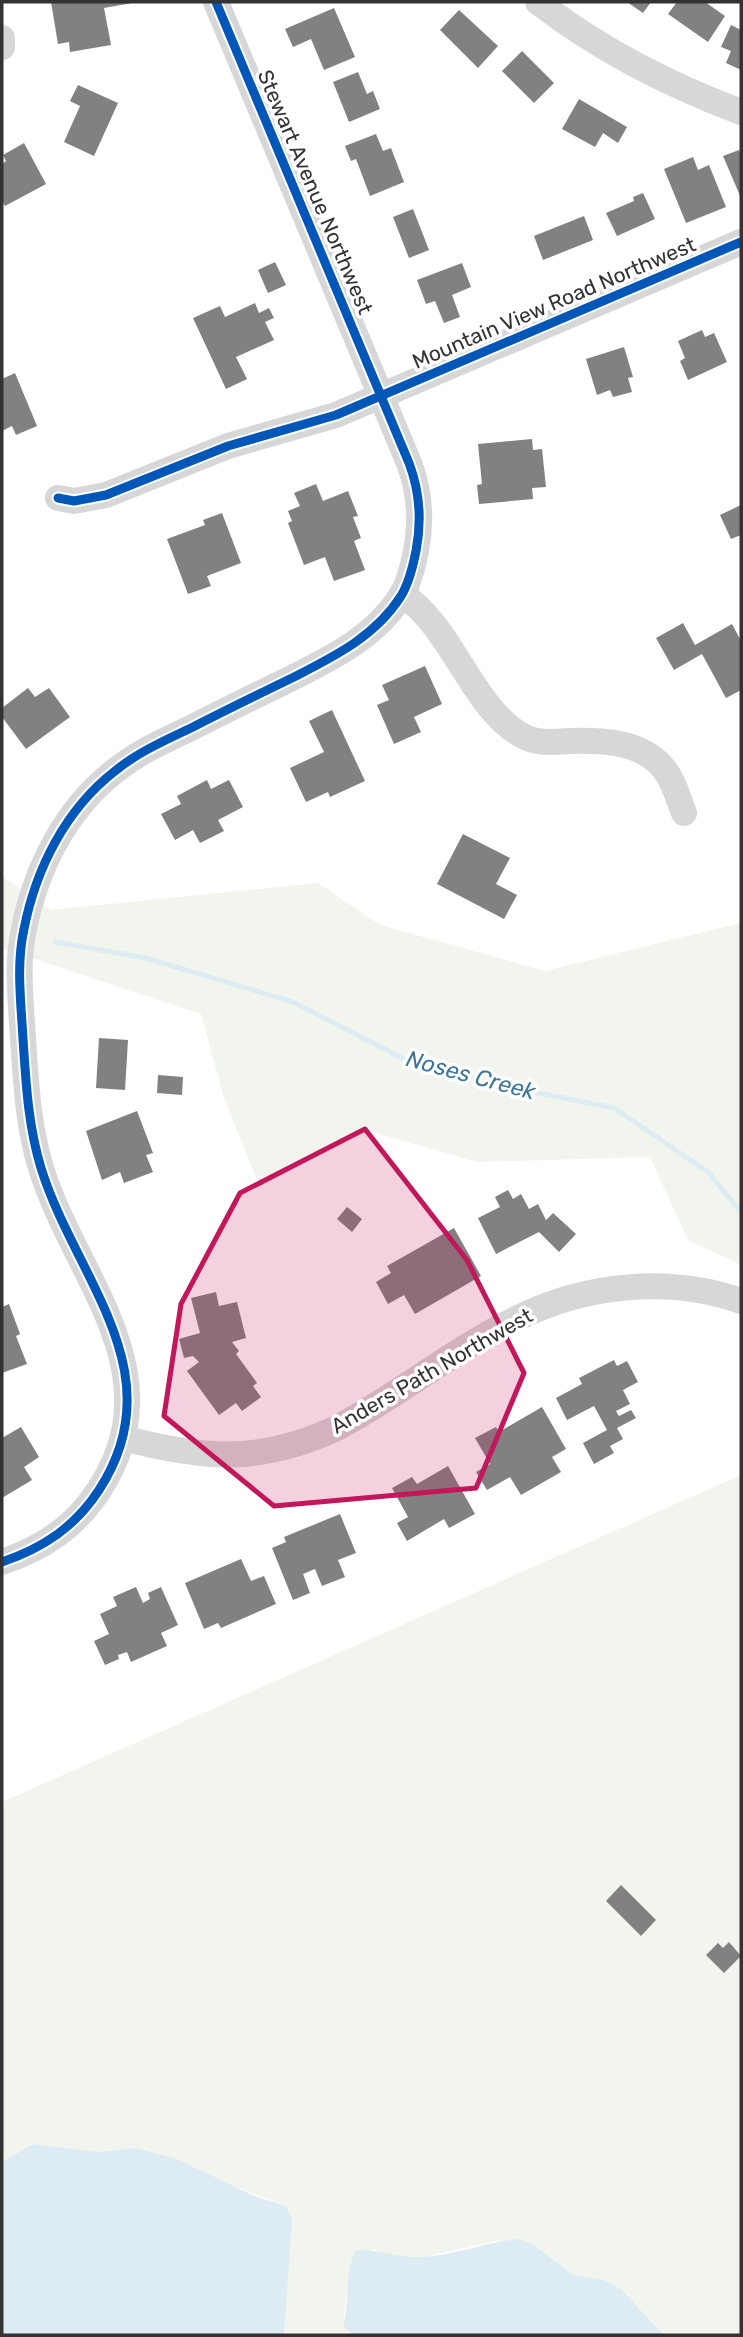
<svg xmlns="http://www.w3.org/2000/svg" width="743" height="2337" font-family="Rubik,sans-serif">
  <rect width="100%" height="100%" fill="#fff"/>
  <!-- green -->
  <g fill="#f1f5ed">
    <polygon points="2,876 51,910 318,883 380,925 545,971 741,923 741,1265 688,1240 650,1157 478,1162 362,1129 260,1187 224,1098 201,1014 2,948"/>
    <polygon points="741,1475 741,2335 664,2335 621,2289 604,2280 573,2275 534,2245 496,2241 423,2257 390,2256 372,2249 346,2296 343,2326 353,2335 284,2335 286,2206 134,2148 98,2152 33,2144 2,2162 2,1802"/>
  </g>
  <!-- water -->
  <g fill="#ddebf3">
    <polygon points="33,2144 98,2152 134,2148 174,2158 257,2197 286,2206 292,2220 284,2335 2,2335 2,2162"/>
    <path d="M519,2239l15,6 39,30 31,5 17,9 43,46h-311l-10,-9c7,-24 1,-53 13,-76 22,-1 42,8 65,7 33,-1 65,-15 98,-18z"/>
  </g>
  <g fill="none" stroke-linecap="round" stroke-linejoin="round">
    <!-- stream -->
    <polyline stroke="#ddebf3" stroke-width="5" points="55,942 146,958 293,1002 406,1060 503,1086 614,1108 708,1172 741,1212"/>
  </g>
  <!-- building -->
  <g fill="#818181">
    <polygon points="51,2 132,2 132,3 104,8 111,45 70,52 69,42 58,44"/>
    <polygon points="627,2 651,2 643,13"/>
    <polygon points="677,2 705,2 725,16 708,42 668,14"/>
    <polygon points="334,8 355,57 324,70 311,39 293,47 285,29"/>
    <polygon points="459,10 498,46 478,68 440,30"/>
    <polygon points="731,25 741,30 741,70 726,63 731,51 721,47"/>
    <polygon points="522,51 554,83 534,103 502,71"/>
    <polygon points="358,72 367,94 373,91 380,109 349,122 333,82"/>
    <polygon points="78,85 118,103 94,156 64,142 80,106 70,101"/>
    <polygon points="579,99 627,127 618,143 603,133 595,147 562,129"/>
    <polygon points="376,134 383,151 391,148 404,182 370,196 356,159 351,161 345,146"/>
    <polygon points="24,143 46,184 5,206 2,201 2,164 6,161 3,155"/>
    <polygon points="739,150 741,156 741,198 723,156"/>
    <polygon points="693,157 698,170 709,165 726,207 686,223 664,169"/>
    <polygon points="643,193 655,219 617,236 606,213 634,201 633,197"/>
    <polygon points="413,209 429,250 409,258 393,217"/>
    <polygon points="584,216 593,240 543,260 534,236"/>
    <polygon points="275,262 286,285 268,293 258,270"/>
    <polygon points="462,263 471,287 452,295 460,317 444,323 435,301 426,304 417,280"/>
    <polygon points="255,303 259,313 269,308 274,318 265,322 274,340 236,357 247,379 226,389 193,318 220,306 225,317"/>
    <polygon points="702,330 705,337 714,333 727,362 688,380 680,361 685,358 678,341"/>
    <polygon points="624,347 633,377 628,378 632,392 613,397 610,390 597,395 586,359"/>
    <polygon points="15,373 37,426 16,435 12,426 2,431 2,379"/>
    <polygon points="532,439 533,450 542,449 546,487 532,488 533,499 479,504 477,485 482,484 478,444"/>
    <polygon points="316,484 323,501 348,491 358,516 353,517 361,538 354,541 365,570 334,581 325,557 304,565 288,523 292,521 288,511 300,506 294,493"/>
    <polygon points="741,505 741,535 731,539 720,515"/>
    <polygon points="222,513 241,563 207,576 211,586 188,594 167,539 205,525 203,520"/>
    <polygon points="683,623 695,645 732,624 741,641 741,690 726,698 702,654 674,670 656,638"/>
    <polygon points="425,666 442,704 414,717 421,732 394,744 377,705 389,700 382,685"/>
    <polygon points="28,688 35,697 49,688 70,717 26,749 2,717 2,708"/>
    <polygon points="332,710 365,781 330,797 328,792 306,802 290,768 324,752 309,721"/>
    <polygon points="207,780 211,789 229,780 243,807 218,820 224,831 200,843 193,830 175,840 161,814 181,804 177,796"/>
    <polygon points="463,834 510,858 496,884 517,895 504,919 437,884"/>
    <polygon points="99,1038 128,1040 125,1090 96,1088"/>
    <polygon points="158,1075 183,1077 182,1095 157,1093"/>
    <polygon points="137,1111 153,1153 146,1155 153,1172 124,1183 120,1172 102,1180 86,1131"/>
    <polygon points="508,1190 513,1199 521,1194 529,1209 538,1204 546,1220 553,1213 576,1234 559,1252 539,1232 496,1254 478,1218 500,1207 495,1197"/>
    <polygon points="347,1207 362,1219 352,1232 337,1219"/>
    <polygon points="454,1228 481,1276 415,1314 404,1295 388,1304 376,1282 391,1273 387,1266"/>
    <polygon points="216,1292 219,1306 237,1302 246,1338 232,1342 239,1351 236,1354 257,1383 253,1386 261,1397 242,1411 236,1403 219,1415 187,1371 199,1362 193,1356 184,1358 179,1339 200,1333 191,1298"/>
    <polygon points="9,1304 20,1334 16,1336 27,1364 2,1373 2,1307"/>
    <polygon points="614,1360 617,1366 627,1361 638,1382 623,1390 630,1404 616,1411 619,1416 631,1410 636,1418 617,1428 623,1439 610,1446 614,1453 594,1464 583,1443 607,1430 594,1406 567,1420 556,1398 582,1384 579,1378"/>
    <polygon points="542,1407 566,1449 552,1457 561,1472 521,1495 510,1477 487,1490 476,1472 490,1464 475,1438 496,1427 499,1432"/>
    <polygon points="21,1427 39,1457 24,1467 32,1480 2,1498 2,1438"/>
    <polygon points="448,1466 475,1514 449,1528 444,1519 407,1541 397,1523 408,1517 392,1488 412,1477 417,1484"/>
    <polygon points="340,1514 356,1553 338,1560 345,1577 322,1586 315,1569 303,1574 310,1593 293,1600 272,1548 286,1542 284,1537"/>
    <polygon points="241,1559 251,1581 264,1576 276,1604 221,1628 218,1623 204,1629 185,1583"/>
    <polygon points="136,1587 143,1603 150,1599 148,1593 161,1587 178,1625 161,1633 167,1646 131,1662 127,1652 118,1655 119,1659 105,1665 94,1641 109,1634 100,1614 117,1606 113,1597"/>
    <polygon points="621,1885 656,1920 641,1936 606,1901"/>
    <polygon points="729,1942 741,1956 724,1973 706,1955 718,1943 723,1948"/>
  </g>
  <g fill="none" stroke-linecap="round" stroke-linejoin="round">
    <!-- minor -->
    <g stroke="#d7d7d7" stroke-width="26">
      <path d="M538,2c62,48 131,83 203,110"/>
      <polyline points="2,38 2,47"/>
      <polyline points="58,498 74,501 106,495 228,446 336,415 741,242"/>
      <path d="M402,594c52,35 70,115 121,142 14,8 31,6 47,5 32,-1 72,0 94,28 10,12 14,29 20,44"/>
      <path d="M123,1438c80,21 135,26 212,-9 63,-33 119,-80 183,-111 68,-34 151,-42 223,-17"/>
      <path d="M2,1562c41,-14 73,-35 97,-72 77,-118 -24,-212 -58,-322 -13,-43 -15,-85 -18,-129 -2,-37 -7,-74 1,-110 12,-61 42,-120 91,-158 23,-19 51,-31 78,-44 33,-17 66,-33 99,-49 41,-21 83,-41 109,-82 8,-13 12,-30 15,-45 6,-31 4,-59 -7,-88l-193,-461"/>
    </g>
    <defs>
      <g id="cycleway">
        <polyline points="58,498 74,501 106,495 228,446 336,415 741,242"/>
        <path d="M2,1562c41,-14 73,-35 97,-72 77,-118 -24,-212 -58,-322 -13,-43 -15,-85 -18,-129 -2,-37 -7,-74 1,-110 12,-61 42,-120 91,-158 23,-19 51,-31 78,-44 33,-17 66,-33 99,-49 41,-21 83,-41 109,-82 8,-13 12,-30 15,-45 6,-31 4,-59 -7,-88l-193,-461"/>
      </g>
    </defs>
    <!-- cycleway casing -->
    <use href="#cycleway" stroke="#fff" stroke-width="13"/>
    <!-- cycleway -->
    <use href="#cycleway" stroke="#0057b8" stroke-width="9"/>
  </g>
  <!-- marked area -->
  <path fill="#c2185b" fill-opacity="0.2" stroke="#c2185b" stroke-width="5" stroke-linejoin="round" d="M365,1129l102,131 57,113 -48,115 -202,18 -110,-90 17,-112 59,-111z"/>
  <g text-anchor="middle" stroke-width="7" stroke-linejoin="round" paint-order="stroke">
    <!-- street labels -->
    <g font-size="21" fill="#333" stroke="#fff">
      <text transform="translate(315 192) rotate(67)" y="7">Stewart Avenue Northwest</text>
      <text transform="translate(554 303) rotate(-23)" y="7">Mountain View Road Northwest</text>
      <text transform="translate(432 1371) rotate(-30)" y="7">Anders Path Northwest</text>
    </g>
    <!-- water labels -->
    <g font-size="23" font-style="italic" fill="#3f7597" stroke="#fff">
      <text transform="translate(471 1075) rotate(15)" y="8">Noses Creek</text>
    </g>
  </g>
  <!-- border -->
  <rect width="743" height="2337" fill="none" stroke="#333333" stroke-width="7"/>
</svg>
